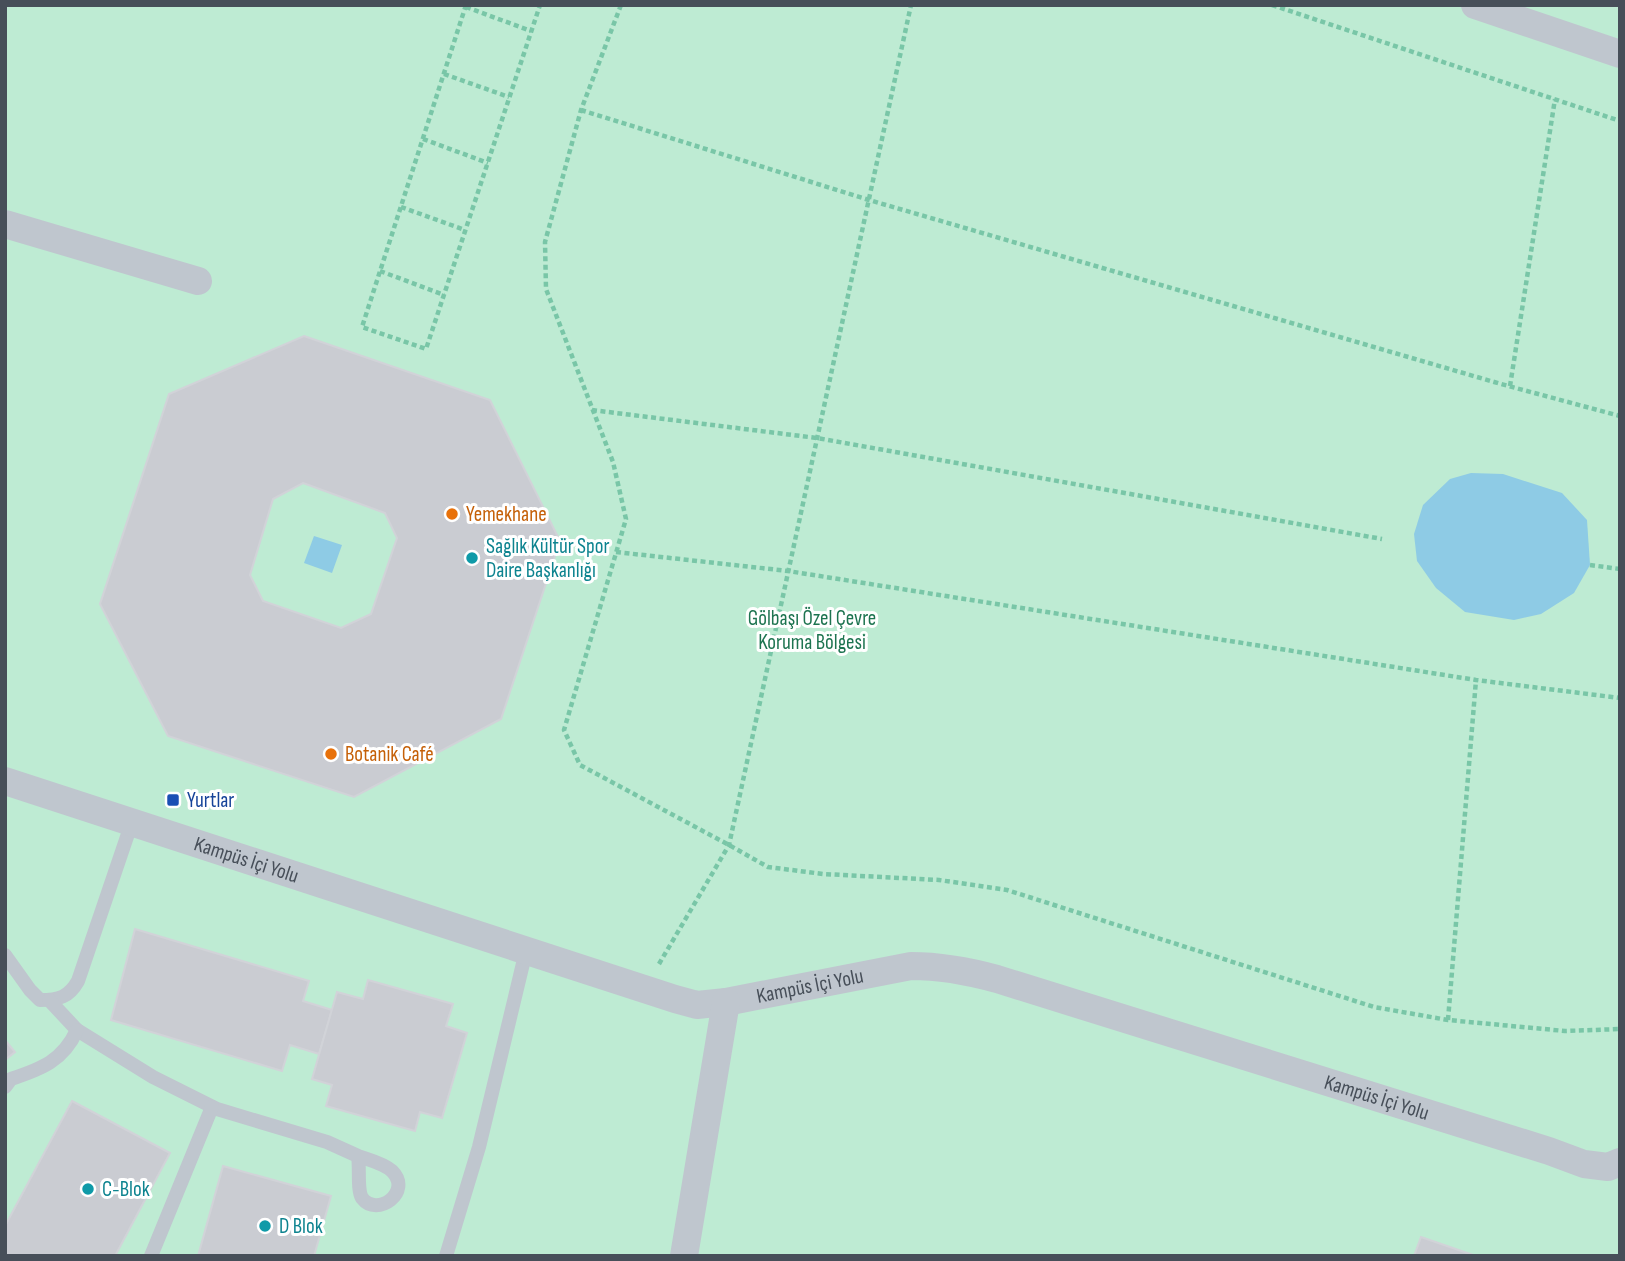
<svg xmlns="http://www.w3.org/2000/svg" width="1625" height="1261" font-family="'Sofia Sans Condensed',sans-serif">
  <rect width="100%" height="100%" fill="#f0eded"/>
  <!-- green -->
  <rect fill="#beebd3" x="5" y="5" width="1615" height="1251"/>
  <!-- water -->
  <g fill="#8ecbe5">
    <polygon points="1471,473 1503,474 1562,493 1587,520 1590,565 1574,593 1541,614 1514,620 1465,612 1436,588 1417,561 1414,534 1423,505 1450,479"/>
    <polygon points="314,536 342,545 332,573 304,563"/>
  </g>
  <!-- building -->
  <g fill="#caccd2" stroke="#d1d3d8" stroke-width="2" fill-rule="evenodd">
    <path d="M304,336l186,64 70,141 -59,178 -147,78 -186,-61 -68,-132 69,-210zM303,483l82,30 12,25 -26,76 -30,14 -78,-27 -13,-26 23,-76z"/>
    <polygon points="135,929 309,981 303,1001 332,1010 319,1054 290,1045 282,1071 111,1020"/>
    <polygon points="368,980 453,1004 446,1026 467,1033 442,1118 420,1112 415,1131 326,1106 332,1085 312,1079 337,992 363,999"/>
    <polygon points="5,1040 15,1052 5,1060"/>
    <polygon points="72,1101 170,1153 115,1256 5,1256 5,1226"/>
    <polygon points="223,1166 331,1196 314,1256 198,1256"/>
    <polygon points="1421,1237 1476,1256 1414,1256"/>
  </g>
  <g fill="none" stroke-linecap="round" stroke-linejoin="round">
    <!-- path -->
    <g stroke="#79c6a7" stroke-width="4.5" stroke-dasharray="5 3.5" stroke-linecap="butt">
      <polyline points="466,5 362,327 426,349 540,5"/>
      <polyline points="621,5 581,110 545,242 546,289 613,462 626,519 564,730 580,765 729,845 768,867 823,874 939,880 1007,890 1374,1007 1448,1020 1565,1031 1620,1029"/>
      <polyline points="1272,5 1620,121"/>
      <polyline points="466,7 531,31"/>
      <polyline points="444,74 509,97"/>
      <polyline points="581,110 869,200 1501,384 1620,416"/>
      <polyline points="423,139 488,163"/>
      <polyline points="401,207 465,230"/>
      <polyline points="380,271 444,295"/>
      <polyline points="1510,386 1555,99"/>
      <polyline points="592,410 817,438 1382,539"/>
      <polyline points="616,552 788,571 1476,680 1620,698"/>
      <polyline points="1590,565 1620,569"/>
      <polyline points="659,964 729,845 911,5"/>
      <polyline points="1448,1020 1476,680"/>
    </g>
    <!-- service -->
    <g stroke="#bfc6ce" stroke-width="14">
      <path d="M5,955l25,35 10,10c19,0 29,-3 38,-19l54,-159"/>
      <path d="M49,1000l28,30 76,47 64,32 110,33 31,14c2,12 -1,34 4,42 15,20 51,-6 30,-27 -9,-8 -23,-11 -34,-15"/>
      <path d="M5,1087l6,-8c30,-10 52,-18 66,-49"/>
      <polyline points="151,1256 212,1107"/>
      <polyline points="446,1256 479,1147 526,951"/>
    </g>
    <!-- minor -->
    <g stroke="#bfc6ce" stroke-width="28">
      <polyline points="1475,5 1620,54"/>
      <polyline points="5,224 198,281"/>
      <path id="s1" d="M5,781l670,218 22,6 29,-3 185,-36c30,0 57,5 86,13l552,172 35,13 24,3 12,-5"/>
      <polyline points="684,1256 726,1002"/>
    </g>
  </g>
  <!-- markers -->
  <g fill="#e8710a" stroke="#fff" stroke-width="2.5">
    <circle cx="452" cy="514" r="7"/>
    <circle cx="331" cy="754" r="7"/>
  </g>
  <g fill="#0f9aa8" stroke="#fff" stroke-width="2.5">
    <circle cx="472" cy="558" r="7"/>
    <circle cx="88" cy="1189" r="7"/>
    <circle cx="265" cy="1226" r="7"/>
  </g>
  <rect fill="#1a4fb4" stroke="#fff" stroke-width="2.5" x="166" y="793" width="14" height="14" rx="3.5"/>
  <g text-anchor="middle" stroke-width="6" stroke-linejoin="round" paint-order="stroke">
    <!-- food labels -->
    <g font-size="21" fill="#c56008" stroke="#fff" text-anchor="start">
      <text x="466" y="521">Yemekhane</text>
      <text x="345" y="761">Botanik Café</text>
    </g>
    <!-- culture labels -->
    <g font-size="21" fill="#0d838f" stroke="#fff" text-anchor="start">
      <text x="486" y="553">Sağlık Kültür Spor<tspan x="486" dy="24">Daire Başkanlığı</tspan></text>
      <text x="102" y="1196">C-Blok</text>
      <text x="279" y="1233">D Blok</text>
    </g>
    <!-- park labels -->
    <g font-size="21" fill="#1d7450" stroke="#fff">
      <text x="812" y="625">Gölbaşı Özel Çevre<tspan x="812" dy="24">Koruma Bölgesi</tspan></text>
    </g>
    <!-- transit labels -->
    <g font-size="21" fill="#164399" stroke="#fff" text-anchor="start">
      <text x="187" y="807">Yurtlar</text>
    </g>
    <!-- street labels -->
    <g font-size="21" fill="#474f59" stroke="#fff">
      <text dy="7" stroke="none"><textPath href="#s1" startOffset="254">Kampüs İçi Yolu</textPath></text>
      <text dy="7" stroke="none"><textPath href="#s1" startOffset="842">Kampüs İçi Yolu</textPath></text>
      <text dy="7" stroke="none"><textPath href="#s1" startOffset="1430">Kampüs İçi Yolu</textPath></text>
    </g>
  </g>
  <!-- border -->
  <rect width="1625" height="1261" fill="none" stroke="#474f59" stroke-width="14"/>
</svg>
